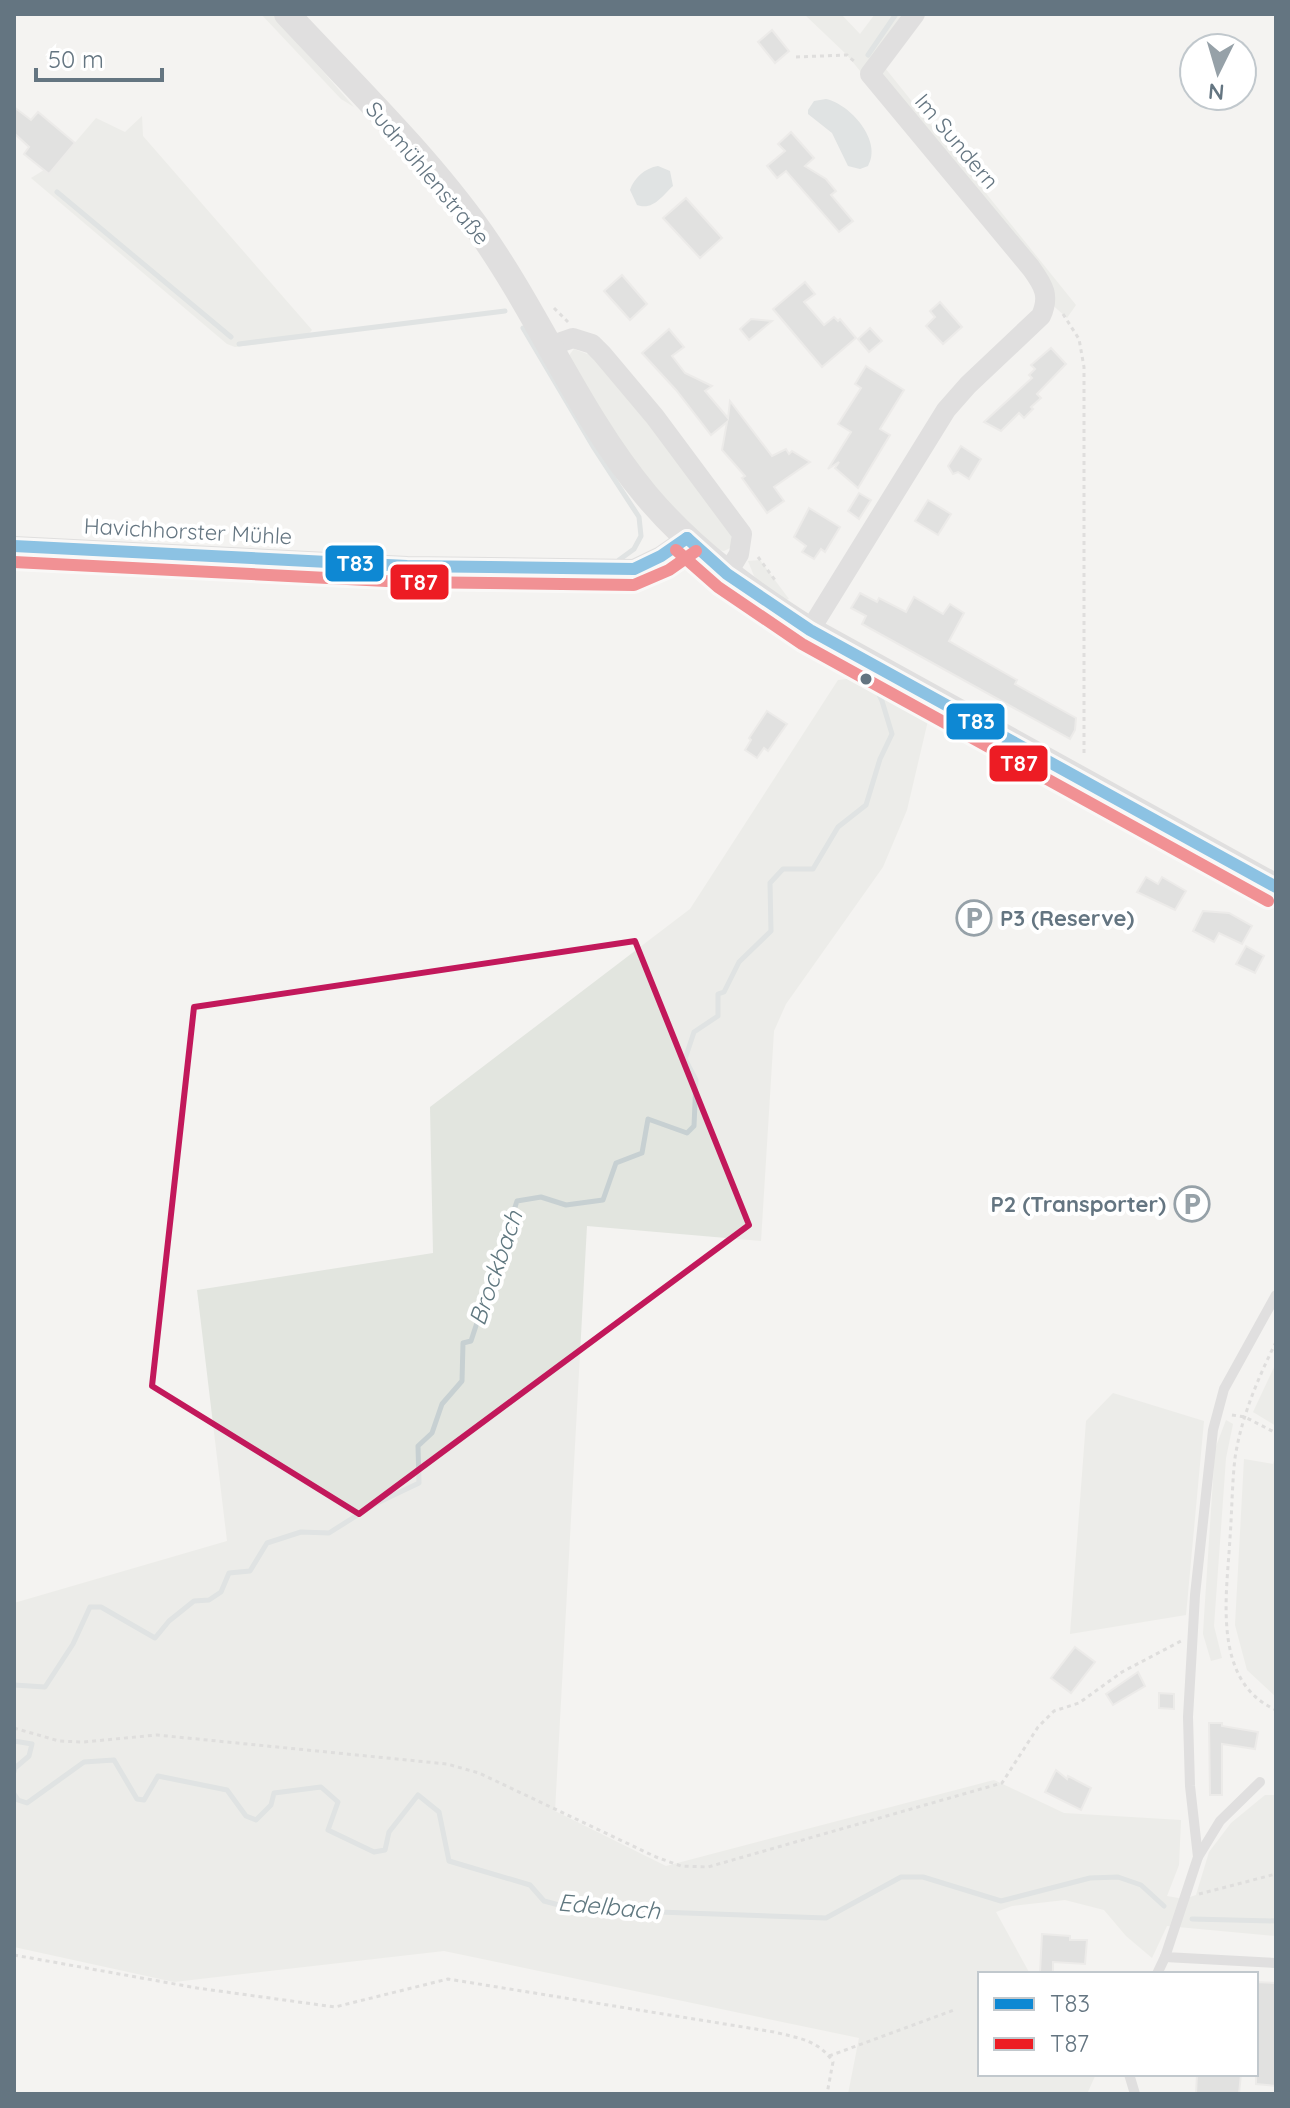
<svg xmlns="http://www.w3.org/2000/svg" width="1290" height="2108" font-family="Quicksand,sans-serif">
  <rect width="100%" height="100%" fill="#f4f3f1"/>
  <!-- green -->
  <g fill="#e2e5df">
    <polygon points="261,14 273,14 354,107 341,99"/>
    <polygon points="804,14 841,14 860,34 875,14 915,14 881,63 1076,305 1067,318 1048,301 847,55"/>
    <polygon points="142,116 143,136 312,330 305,338 235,347 227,344 31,178 44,170 49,173 96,118 125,132"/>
    <polygon points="574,349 598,358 731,532 732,547 724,551 712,549 638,473 570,363 570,354"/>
    <polygon points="760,560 789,599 779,602 754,576 748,561"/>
    <polygon points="864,677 930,712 907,810 883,867 786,1004 774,1031 761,1241 587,1226 555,1811 666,1866 994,1780 1064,1813 1181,1820 1179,1865 1167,1896 1184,1899 1196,1895 1209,1852 1231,1823 1265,1795 1276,1795 1276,1936 1167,1926 1152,1958 1126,1936 1104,1910 1065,1900 1012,1906 996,1912 1030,1974 980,1974 980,2074 1096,2074 1087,2094 848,2094 859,2038 444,1951 174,1982 14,1947 14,1603 227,1541 197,1290 433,1253 430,1107 690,909 838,680"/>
    <polygon points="1276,1363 1276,1426 1253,1412"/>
    <polygon points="1113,1393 1204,1421 1186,1615 1070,1634 1086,1421"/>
    <polygon points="1226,1420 1233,1424 1226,1458 1214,1626 1222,1658 1211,1661 1203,1634 1204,1617 1215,1449"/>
    <polygon points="1276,1454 1276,1697 1247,1670 1235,1625 1244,1459 1273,1464"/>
  </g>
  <!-- water -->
  <g fill="#c7d0d2">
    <path d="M826,99c24,5 57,42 42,67l-8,3 -12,-3 -16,-33 -24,-19v-4l6,-9z"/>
    <path d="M658,166l12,5 3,15c-11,10 -20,25 -36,19l-7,-15c4,-12 15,-22 28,-24z"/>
  </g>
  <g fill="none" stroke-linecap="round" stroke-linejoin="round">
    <!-- stream -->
    <g stroke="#c7d0d2" stroke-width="5">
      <polyline points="868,55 896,14"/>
      <polyline points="57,192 231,337"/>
      <polyline points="523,328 594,448 639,517 641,536 634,549 619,560"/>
      <polyline points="239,344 505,311"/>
      <polyline points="14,1685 45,1687 73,1644 90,1607 101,1607 155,1638 169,1621 194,1601 209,1600 221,1592 229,1573 250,1571 267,1543 301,1532 329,1533 375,1504 419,1483 418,1446 432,1433 442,1404 462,1381 463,1343 471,1341 517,1201 541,1197 566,1205 603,1200 616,1163 642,1153 648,1119 687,1133 694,1126 696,1080 685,1059 694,1032 718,1016 718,994 724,992 739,962 771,931 770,883 783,869 813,869 838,827 866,805 880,759 892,734 882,701 874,684"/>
      <polyline points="14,1741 32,1744 29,1756 15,1768 14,1772"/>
      <polyline points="14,1794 18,1800 27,1803 84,1762 114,1760 137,1799 144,1800 158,1776 227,1790 246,1816 256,1820 271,1805 274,1793 321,1787 338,1802 328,1830 374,1852 385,1850 389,1832 418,1795 439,1812 449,1861 530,1885 544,1901 574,1909 826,1918 901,1877 923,1877 1001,1901 1090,1878 1118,1877 1141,1885 1164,1906"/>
      <polyline points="1192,1919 1276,1921"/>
    </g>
  </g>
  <!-- building -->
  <g fill="#cbcccc" stroke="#e3e2e1" stroke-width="2">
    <polygon points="772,30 789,51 775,63 758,42"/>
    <polygon points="14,107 31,120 38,112 75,143 49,174 24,154 29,147 14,133"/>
    <polygon points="791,132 814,158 805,166 826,179 836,191 831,195 853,221 839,232 786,171 777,178 767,166 785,151 778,144"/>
    <polygon points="686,198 722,238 700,258 663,218"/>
    <polygon points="622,275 647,304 630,320 604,291"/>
    <polygon points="805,282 815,294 804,302 824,325 834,317 838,321 840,319 856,338 822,367 773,309"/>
    <polygon points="940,302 962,327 943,344 926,326 935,317 930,311"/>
    <polygon points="751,319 772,321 749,340 740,329"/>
    <polygon points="870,328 882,341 869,352 858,339"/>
    <polygon points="669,329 684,347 672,356 685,373 712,386 705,391 728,418 730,401 772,456 786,449 789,454 792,451 810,462 774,487 784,501 767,513 742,478 745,476 722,450 727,422 711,435 676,390 642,353"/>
    <polygon points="1051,348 1066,364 1037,394 1041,398 1031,407 1033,409 1024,418 1019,413 1001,431 984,422 1032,378 1029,375 1035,369 1031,365"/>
    <polygon points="866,366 904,390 880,429 890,435 858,488 835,468 839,462 828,469 851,432 838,424 861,388 855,384"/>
    <polygon points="961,446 981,459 969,479 958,472 953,474 948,466"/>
    <polygon points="859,493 871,500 859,519 848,511"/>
    <polygon points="928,500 951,514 938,535 915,521"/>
    <polygon points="809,508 840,527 825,552 821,549 814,559 802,552 806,546 794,537"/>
    <polygon points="860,593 877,602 879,598 906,612 914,597 943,614 950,604 964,613 949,641 1017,680 1015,684 1076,718 1075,730 1070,739 862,624 866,616 851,608"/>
    <polygon points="767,711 787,724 768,751 764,748 757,758 745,750 751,740 749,738"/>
    <polygon points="1146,877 1158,884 1162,877 1186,891 1175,910 1137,892"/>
    <polygon points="1203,911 1229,913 1252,926 1242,944 1219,933 1214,942 1193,931"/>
    <polygon points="1246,946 1264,956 1255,973 1236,964"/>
    <polygon points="1075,1647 1095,1662 1071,1693 1051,1678"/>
    <polygon points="1138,1672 1145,1686 1113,1705 1106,1694"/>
    <polygon points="1159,1693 1174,1694 1174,1709 1159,1708"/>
    <polygon points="1209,1723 1222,1723 1222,1726 1258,1732 1255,1749 1222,1744 1222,1795 1210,1795"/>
    <polygon points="1056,1770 1067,1779 1068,1776 1091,1788 1081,1810 1045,1792"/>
    <polygon points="1042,1934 1070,1936 1070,1940 1087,1940 1085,1964 1053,1962 1053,1973 1040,1972"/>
    <polygon points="1256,1982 1276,1983 1276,2086 1256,2084"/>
    <polygon points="1197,2074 1241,2074 1239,2094 1196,2094"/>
  </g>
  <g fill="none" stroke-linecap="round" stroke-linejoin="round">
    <!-- path -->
    <g stroke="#c5c6c6" stroke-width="3" stroke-dasharray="4 4" stroke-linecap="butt">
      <polyline points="796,57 847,55 855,62"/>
      <polyline points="554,308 568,322"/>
      <polyline points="1063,314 1079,339 1084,367 1084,757"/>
      <polyline points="758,557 775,580"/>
      <path d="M1276,1342c-18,36 -35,76 -41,116 -3,26 -3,53 -5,80 -3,56 -19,143 46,172"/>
      <polyline points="1232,1415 1245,1417 1276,1433"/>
      <polyline points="14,1728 59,1741 83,1742 157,1735 447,1764 479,1773 656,1857 681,1866 708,1867 1002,1783 1038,1727 1054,1711 1079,1703 1122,1672 1181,1641"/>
      <polyline points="1199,1894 1276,1874"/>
      <path d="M14,1955l183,33 138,19 113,-28 326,53c24,6 45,8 59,30l-6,32"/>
      <polyline points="829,2056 954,2010"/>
    </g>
    <!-- service -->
    <g stroke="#c7c8c9" stroke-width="10">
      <polyline points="1276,1295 1224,1389 1213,1430 1195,1595 1188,1717 1190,1786 1198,1857 1165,1957 1276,1963"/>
      <polyline points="1198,1857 1220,1821 1260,1782"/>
      <polyline points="1157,1974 1165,1957"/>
      <polyline points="1129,2074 1135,2094"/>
    </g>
    <!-- minor -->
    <g stroke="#c7c8c9" stroke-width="20">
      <polyline points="550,346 573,338 592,344 602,354 655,417 742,534 739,554 727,574"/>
      <polyline points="14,546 407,566 634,569 661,556 687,538"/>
      <path d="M810,630l136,-220 22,-25 73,-69c9,-20 3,-30 -10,-48l-161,-194 45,-60"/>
    </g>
    <!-- tertiary -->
    <path stroke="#c7c8c9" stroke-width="26" d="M287,14c66,71 138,140 194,219 59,84 99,183 165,262 47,56 104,97 164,135l466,257"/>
    <defs>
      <g id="bus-1">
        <polyline points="687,538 727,574 810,630 1276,887"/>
        <polyline points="14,546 407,566 634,569 661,556 687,538"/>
      </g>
      <g id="bus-2">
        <polyline points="676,550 718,587 802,644 1268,901"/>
        <polyline points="14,562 406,582 634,585 669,570 696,551"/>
      </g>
    </defs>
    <!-- bus-1 casing -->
    <use href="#bus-1" stroke="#fff" stroke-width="18"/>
    <!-- bus-2 casing -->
    <use href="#bus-2" stroke="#fff" stroke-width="18"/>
    <!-- bus-1 -->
    <use href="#bus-1" stroke="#0e88d3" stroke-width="12"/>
    <!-- bus-2 -->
    <use href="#bus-2" stroke="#ed1c24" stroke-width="12"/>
  </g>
  <!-- marked area -->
  <path d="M0 0H1290V2108H0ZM635,941l114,284 -390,289 -207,-128 42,-379z" fill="#f4f3f1" fill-opacity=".55" fill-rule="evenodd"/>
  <path fill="none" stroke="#c2185b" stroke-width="6" stroke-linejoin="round" d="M635,941l114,284 -390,289 -207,-128 42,-379z"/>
  <!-- icons -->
  <defs>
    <symbol id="parking-ring" viewBox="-11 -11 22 22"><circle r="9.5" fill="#fff" stroke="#96a1a8" stroke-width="1.5"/><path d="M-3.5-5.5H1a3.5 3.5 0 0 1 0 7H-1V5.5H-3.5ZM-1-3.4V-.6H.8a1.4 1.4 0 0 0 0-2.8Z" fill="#96a1a8"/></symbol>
  </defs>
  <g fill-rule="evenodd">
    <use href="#parking-ring" x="954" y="898" width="40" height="40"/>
    <use href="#parking-ring" x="1172" y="1184" width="40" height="40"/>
  </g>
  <!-- markers -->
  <circle fill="#647581" stroke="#fff" stroke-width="3" cx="866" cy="679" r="7"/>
  <g text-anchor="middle" stroke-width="8" stroke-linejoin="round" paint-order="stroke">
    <!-- street labels -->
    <g font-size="22" fill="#647581" stroke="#fff">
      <text transform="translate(957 141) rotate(50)" y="8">Im Sundern</text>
      <text transform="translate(428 173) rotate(50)" y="8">Sudmühlenstraße</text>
      <text transform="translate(188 531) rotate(3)" y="8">Havichhorster Mühle</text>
    </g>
    <!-- poi labels -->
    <g font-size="22" font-weight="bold" fill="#647581" stroke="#fff" text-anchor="start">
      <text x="1000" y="926">P3 (Reserve)</text>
      <text x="1166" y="1212" text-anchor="end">P2 (Transporter)</text>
    </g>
    <!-- water labels -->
    <g font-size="24" font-style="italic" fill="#5f777f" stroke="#fff">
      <text transform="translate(496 1268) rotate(-71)" y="8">Brockbach</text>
      <text transform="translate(609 1907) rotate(5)" y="8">Edelbach</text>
    </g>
  </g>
  <g stroke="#fff" stroke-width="3">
    <rect x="324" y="544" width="61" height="39" rx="8" fill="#0e88d3"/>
    <rect x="389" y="563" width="61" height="38" rx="8" fill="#ed1c24"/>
    <rect x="945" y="702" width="61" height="39" rx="8" fill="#0e88d3"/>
    <rect x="988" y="744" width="61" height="39" rx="8" fill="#ed1c24"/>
  </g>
  <g font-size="22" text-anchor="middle" font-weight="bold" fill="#fff">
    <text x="355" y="571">T83</text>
    <text x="419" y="590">T87</text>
    <text x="976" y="729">T83</text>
    <text x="1019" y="771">T87</text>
  </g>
  <!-- border -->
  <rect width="1290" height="2108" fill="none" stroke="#647581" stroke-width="32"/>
  <!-- legend -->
  <rect x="978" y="1972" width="280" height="104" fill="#ffffff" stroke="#c1c8cd" stroke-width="2"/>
  <rect x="994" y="1998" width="40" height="12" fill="#0e88d3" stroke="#c1c8cd" stroke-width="2"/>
  <text x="1050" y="2012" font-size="24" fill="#647581">T83</text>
  <rect x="994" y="2038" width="40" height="12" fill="#ed1c24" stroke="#c1c8cd" stroke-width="2"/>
  <text x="1050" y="2052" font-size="24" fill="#647581">T87</text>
  <!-- north arrow -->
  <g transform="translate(1218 72) rotate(185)"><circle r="38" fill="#ffffff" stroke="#c1c8cd" stroke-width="2"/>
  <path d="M0-6L14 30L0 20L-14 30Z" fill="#96a1a8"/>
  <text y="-12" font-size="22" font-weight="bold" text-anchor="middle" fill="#647581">N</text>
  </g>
  <!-- scale -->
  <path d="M36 68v12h126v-12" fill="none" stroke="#647581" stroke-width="4"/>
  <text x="48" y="68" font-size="24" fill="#647581" stroke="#ffffff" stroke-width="6" paint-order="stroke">50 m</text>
</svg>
